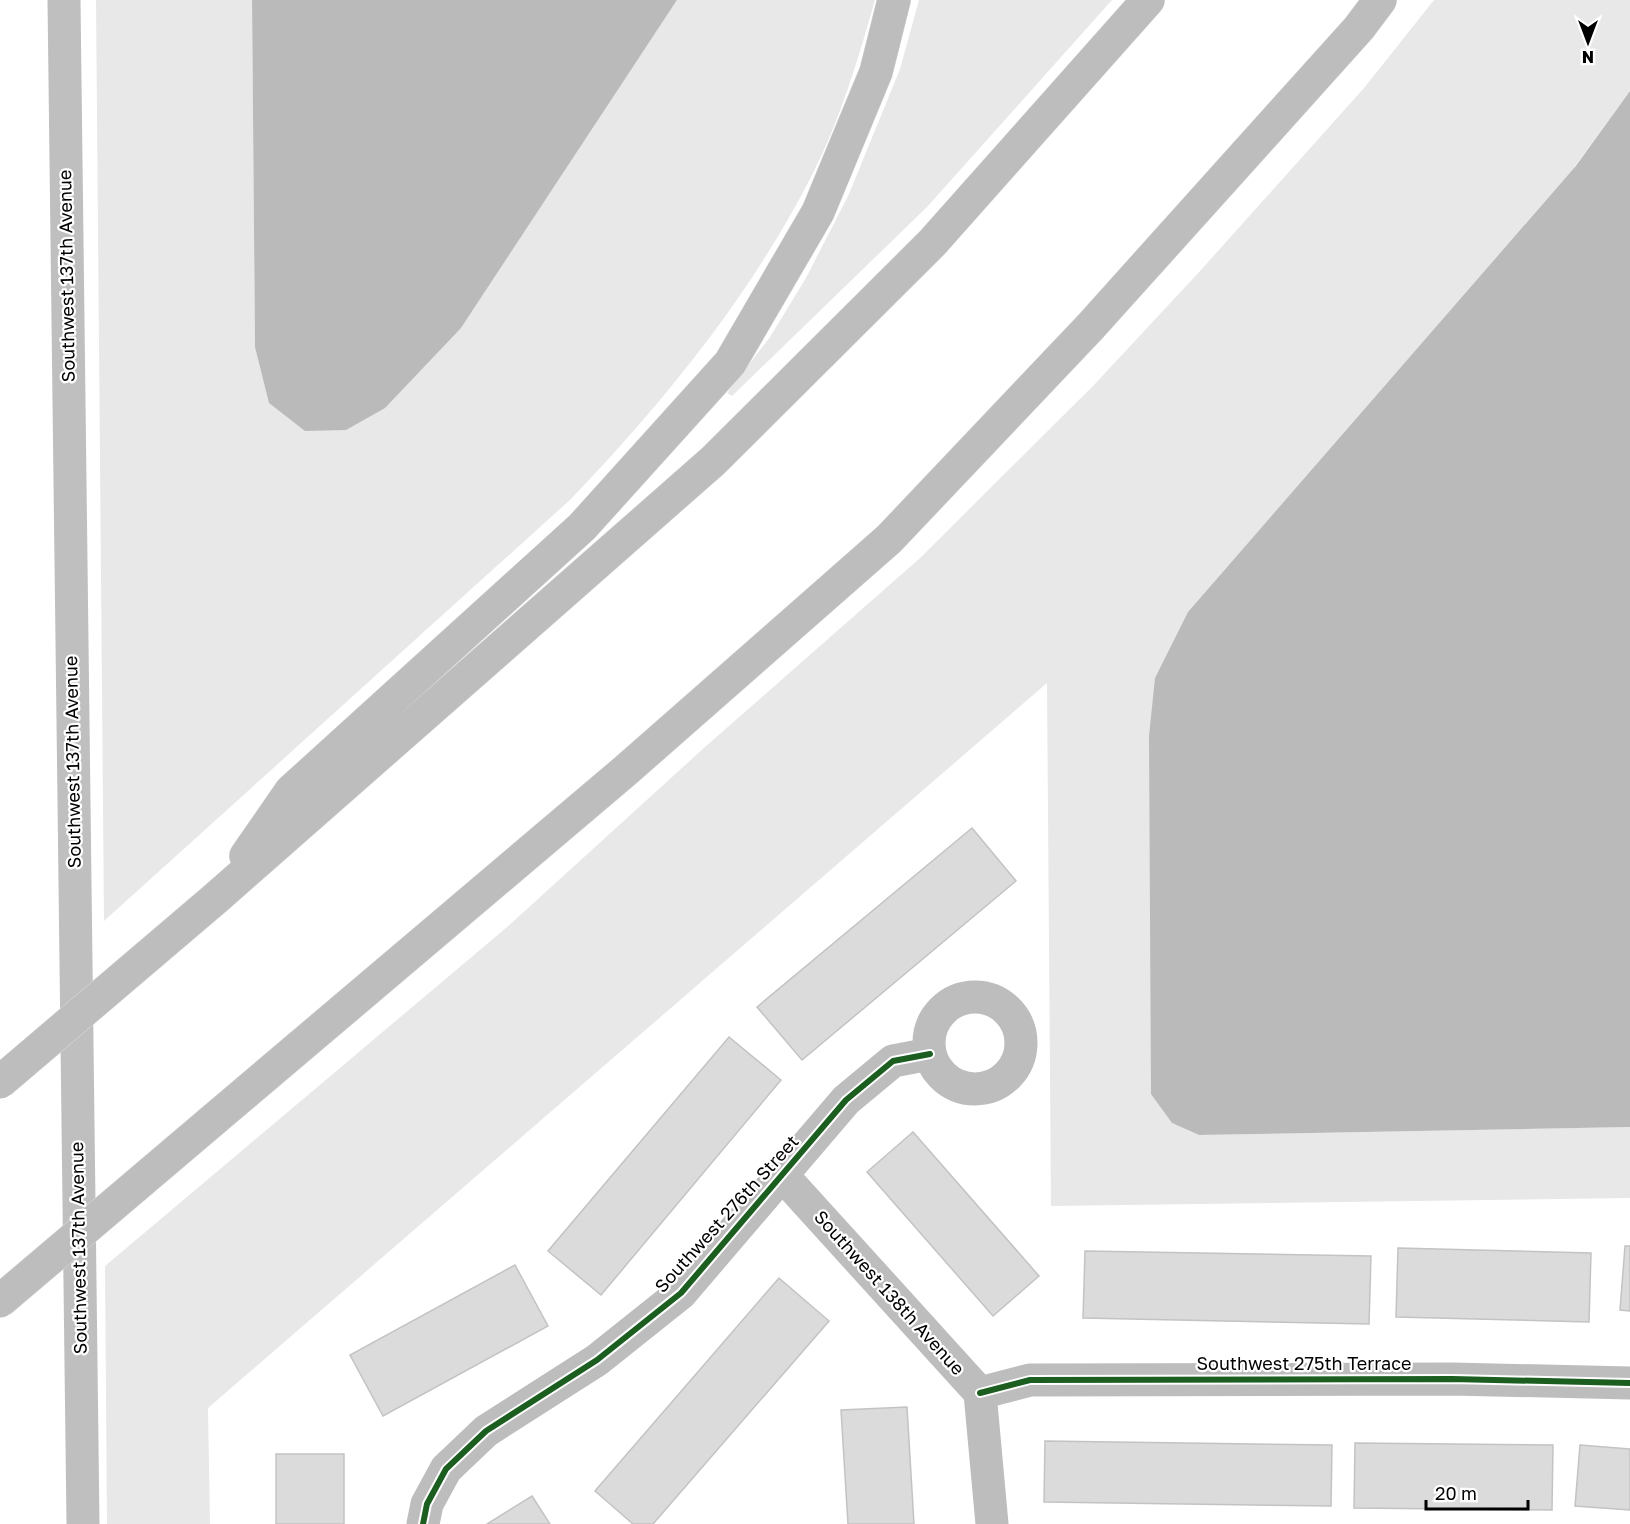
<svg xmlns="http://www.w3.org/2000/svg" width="1630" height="1524" font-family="'Golos Text',sans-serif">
  <rect width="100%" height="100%" fill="#fff"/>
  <!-- green -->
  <g fill="#e8e8e8">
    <path d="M96,0h156l3,347 206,-19 216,-328h198c-17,60 -35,120 -63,175 -61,120 -148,227 -241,324l-467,422z"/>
    <polygon points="919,0 1112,0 927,207 732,396 727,393 770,337 806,278 849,194 900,69"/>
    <polygon points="1434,0 1630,0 1630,91 1575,166 1172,1123 1199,1135 1630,1127 1630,1198 1051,1206 1047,683 208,1408 210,1524 107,1524 105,1266 506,928 705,747 919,559 1093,386 1200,271 1364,88"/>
  </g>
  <!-- water -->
  <g fill="#bababa">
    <polygon points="252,0 677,0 461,328 385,408 346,430 305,431 269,403 255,347"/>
    <polygon points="1630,91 1630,1127 1199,1135 1172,1123 1151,1094 1149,736 1155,678 1188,612 1575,167"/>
  </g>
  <!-- building -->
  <g fill="#dbdbdb" stroke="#c3c3c3" stroke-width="1.5">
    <polygon points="972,828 1016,881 802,1060 757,1007"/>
    <polygon points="729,1037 781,1080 601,1295 548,1251"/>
    <polygon points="913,1132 1039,1276 993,1316 867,1172"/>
    <polygon points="1625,1246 1630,1246 1630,1311 1620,1310"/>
    <polygon points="1398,1248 1591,1253 1589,1322 1396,1317"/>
    <polygon points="1085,1251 1371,1256 1369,1324 1083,1318"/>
    <polygon points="515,1265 548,1326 383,1416 350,1355"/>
    <polygon points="779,1278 829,1321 653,1524 633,1524 595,1491"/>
    <polygon points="907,1407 914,1524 848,1524 841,1410"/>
    <polygon points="1045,1441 1332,1445 1331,1506 1044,1502"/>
    <polygon points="1355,1443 1553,1445 1552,1510 1354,1508"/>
    <polygon points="1580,1445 1630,1449 1630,1510 1575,1506"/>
    <rect x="276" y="1454" width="68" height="70"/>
    <polygon points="532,1496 550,1524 487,1524"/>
  </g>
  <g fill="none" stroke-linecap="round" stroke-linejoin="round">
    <defs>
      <g id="motorway">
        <polyline points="246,856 291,791 582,527 730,363 818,212 876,72 894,0"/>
        <polyline points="216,898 713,461 932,243 1148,0"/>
        <polyline points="212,1121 625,771 889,539 1091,326 1359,28 1380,0"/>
      </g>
    </defs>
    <!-- motorway casing -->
    <use href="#motorway" stroke="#dbdbdb" stroke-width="34"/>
    <!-- minor -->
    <g stroke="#bdbdbd" stroke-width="33">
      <circle cx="975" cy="1043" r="46"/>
      <polyline points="783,1176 980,1393 992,1524"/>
      <polyline points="980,1393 1030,1380 1452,1379 1630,1383"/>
      <polyline points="423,1524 427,1504 446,1469 486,1431 597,1360 681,1293 846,1100 893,1061 930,1054"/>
    </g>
    <!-- secondary -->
    <polyline stroke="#bfbfbf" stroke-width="33" points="64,0 83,1524"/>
    <!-- motorway -->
    <use href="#motorway" stroke="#bdbdbd" stroke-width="33"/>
    <defs>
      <g id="motorway-bridge">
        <polyline points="0,1082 216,898"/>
        <polyline points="0,1301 212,1121"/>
      </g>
    </defs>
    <!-- motorway-bridge casing -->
    <use href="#motorway-bridge" stroke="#dbdbdb" stroke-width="34" stroke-linecap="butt"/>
    <!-- motorway-bridge -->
    <use href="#motorway-bridge" stroke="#bdbdbd" stroke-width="33"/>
    <defs>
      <g id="cycleway">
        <polyline points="980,1393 1030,1380 1452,1379 1630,1383"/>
        <polyline points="423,1524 427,1504 446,1469 486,1431 597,1360 681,1293 846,1100 893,1061 930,1054"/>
      </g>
    </defs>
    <!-- cycleway casing -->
    <use href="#cycleway" stroke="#fff" stroke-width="10"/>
    <!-- cycleway -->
    <use href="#cycleway" stroke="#1b5e20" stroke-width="6"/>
  </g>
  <g text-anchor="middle" stroke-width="4.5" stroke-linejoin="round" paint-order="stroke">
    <!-- street labels -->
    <g font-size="18" fill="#000" stroke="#fff">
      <text transform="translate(67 276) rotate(-91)" y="6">Southwest 137th Avenue</text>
      <text transform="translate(73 762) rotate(-91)" y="6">Southwest 137th Avenue</text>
      <text transform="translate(727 1214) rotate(-48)" y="6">Southwest 276th Street</text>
      <text transform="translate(79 1248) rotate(-91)" y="6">Southwest 137th Avenue</text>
      <text transform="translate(889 1293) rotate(48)" y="6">Southwest 138th Avenue</text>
      <text x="1304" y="1370">Southwest 275th Terrace</text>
    </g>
  </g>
  <!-- north arrow -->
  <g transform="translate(1588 42) rotate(180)" stroke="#ffffff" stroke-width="4.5" paint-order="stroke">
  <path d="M0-4.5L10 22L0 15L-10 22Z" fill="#000000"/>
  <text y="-9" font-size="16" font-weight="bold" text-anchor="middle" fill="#000000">N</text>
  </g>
  <!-- scale -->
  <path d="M1426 1500v9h102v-9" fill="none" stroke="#000000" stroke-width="3"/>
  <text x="1435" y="1500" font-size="18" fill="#000000" stroke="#ffffff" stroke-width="4.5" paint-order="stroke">20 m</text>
</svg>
